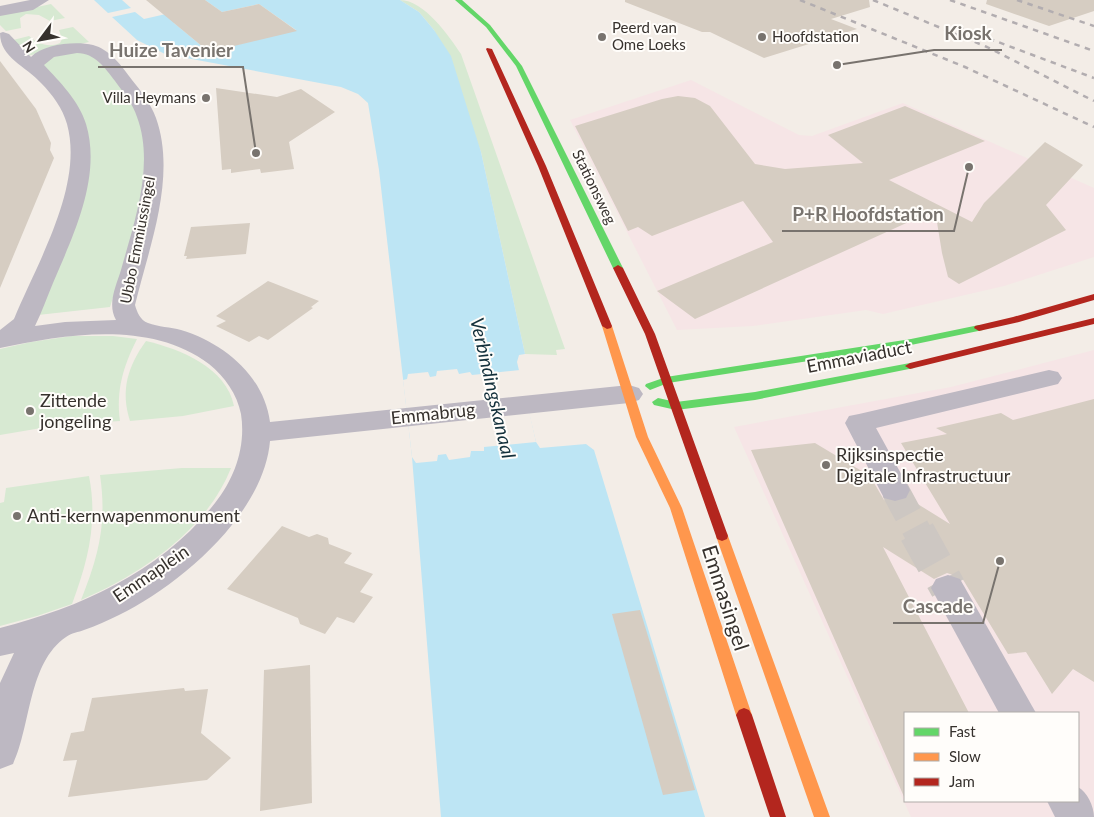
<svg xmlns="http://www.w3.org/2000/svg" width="1094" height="817" font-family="Lato,sans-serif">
  <rect width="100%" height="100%" fill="#f3ede7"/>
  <!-- commercial -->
  <g fill="#f6e5e6" fill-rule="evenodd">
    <polygon points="691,80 799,135 812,136 903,103 1094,188 1094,257 1004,286 883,314 866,310 753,326 677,330 570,120"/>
    <path d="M1094,350v467h-183l-177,-390 217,-40zM905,713h173v88h-173z"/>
  </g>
  <!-- green -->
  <g fill="#d7e9d2">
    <path d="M400,0c24,0 49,36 61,54l104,295 -9,1 1,5 -32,-1 -44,-202 -47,-122 -15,-18z"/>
    <polygon points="51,4 65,18 50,21 39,15 26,14 20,18 21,28 6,31 0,25 0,15"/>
    <path d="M73,27l16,15 -62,14 -14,-16 16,-4c9,8 20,12 31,7l2,-4 -3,-9z"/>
    <path d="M73,52l18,2c16,16 44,44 51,66 17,52 -16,136 -32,187l-72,8 50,-151 -45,-100 7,-6z"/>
    <path d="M72,336h41l24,3c-14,28 -21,51 -17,82l-61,4 -59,10v-86l31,-7z"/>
    <path d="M146,341c34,8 80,26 88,65l-51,10 -53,5c-10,-31 -2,-55 16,-80z"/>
    <path d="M182,468h49c-25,63 -90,106 -150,132 18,-45 26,-77 19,-125z"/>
    <path d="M89,476c9,46 -1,85 -17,128l-35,12 -37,10v-123l4,-1 2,-14z"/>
  </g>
  <!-- water -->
  <g fill="#bde5f4">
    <polygon points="94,0 122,0 131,8 108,13"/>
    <polygon points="205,0 400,0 419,12 434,30 451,56 481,152 525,354 519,355 517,362 536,442 540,448 586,444 594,450 705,817 441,817 412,457 379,170 368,103 358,94 341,87 165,54 137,40 112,17 135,12 144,19 179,11 174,23 209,52 296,30 259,4 222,12"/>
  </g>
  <!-- pier -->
  <polygon fill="#f3ede7" points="457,369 459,374 470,372 472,375 520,370 536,442 484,447 484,451 471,451 470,457 449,460 446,454 438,455 437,461 416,463 412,457 403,380 407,379 408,374 428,372 430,377 436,376 437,371"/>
  <!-- building -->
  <g fill="#d6cdc2">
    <polygon points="146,0 205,0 222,12 259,4 297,31 209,52"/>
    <polygon points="625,0 869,0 870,7 831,19 857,29 764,58 710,32 702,32 625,2"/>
    <polygon points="987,0 1094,0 1094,11 1049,26 986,4"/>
    <polygon points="0,61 36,109 51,143 50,150 54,158 0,288"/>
    <polygon points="216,88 277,97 301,89 335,112 289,142 294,169 261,173 260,169 231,173 231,169 222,170"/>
    <polygon points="678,96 695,98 710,106 755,164 785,169 863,163 828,135 905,106 985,141 889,180 972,222 984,203 1045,142 1083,165 1046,205 1066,230 959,284 948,277 942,253 935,210 695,319 657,291 773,242 743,201 652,236 638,227 628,231 575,126 662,99"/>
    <polygon points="250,223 246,254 186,259 187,256 184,256 191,227"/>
    <polygon points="268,281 319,301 311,307 313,308 268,340 259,336 249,342 216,326 226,321 216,316"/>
    <polygon points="1094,399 1094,682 1073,669 1052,694 1026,652 1008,654 962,578 947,573 934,579 883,547 969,713 905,713 905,799 751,450 815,443 870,476 884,500 895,503 908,498 950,524 901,443 947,434 936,428 1001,413 1013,420"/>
    <polygon points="282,526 309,537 317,534 328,538 329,544 352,553 344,563 373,574 360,592 373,597 354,623 337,617 325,634 300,624 298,618 227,589"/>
    <polygon points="640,610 695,790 663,795 612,614"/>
    <polygon points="310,665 312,803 260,811 264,670"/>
    <polygon points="184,688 185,691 208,689 201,733 231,758 207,780 68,797 77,760 63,761 71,733 84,731 92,698"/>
  </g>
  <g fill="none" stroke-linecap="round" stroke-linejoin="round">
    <!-- street-tunnel-far1 -->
    <polyline stroke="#cdc7c2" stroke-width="28" stroke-dasharray="28 14" stroke-linecap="butt" points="895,490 918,533"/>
    <!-- street-tunnel -->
    <polyline stroke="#cdc7c2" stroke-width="36" stroke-dasharray="36 18" stroke-linecap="butt" points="917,532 948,588"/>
    <!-- street -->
    <g fill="#bdb8c2" fill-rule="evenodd">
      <polygon points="30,0 49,0 33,10 0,16 0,6"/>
      <path d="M3,32l6,2 22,23c13,-13 44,-16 62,-12 16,4 29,21 39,35 9,11 19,24 24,38 21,59 -7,129 -21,187 2,7 5,15 13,18 10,4 23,4 33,7 43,13 83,46 89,92l359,-37 10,3 4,6 -4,6 -10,3 -359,38c-6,73 -90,144 -151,174 -11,5 -23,11 -35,15 -5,2 -13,3 -18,7 -38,26 -35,89 -53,127l-13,5v-86l14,-30 -14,3v-28c82,-21 162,-57 215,-125 20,-25 31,-57 26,-89 -4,-20 -16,-37 -32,-50 -58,-44 -143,-30 -209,-16v-18l14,-11c23,-56 70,-133 53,-195 -4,-15 -15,-30 -26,-41 -15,-17 -41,-25 -41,-50zM77,53c18,0 28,15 38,28 8,11 18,23 22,36 18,48 -3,106 -16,153 -5,16 -14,34 -5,50l-51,2 -30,4c7,-14 12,-29 18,-43 20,-47 49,-106 33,-159 -7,-23 -26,-42 -42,-59l10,-8z"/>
      <polygon points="1049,370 1058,372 1062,378 1058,384 876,428 910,490 906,498 895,501 884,498 845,423 849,416 859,414"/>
      <polygon points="948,575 960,579 1036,713 999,713 931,588 936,579"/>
      <path d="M1078,787c9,5 16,19 16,30h-39l-8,-16h31z"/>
    </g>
    <!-- fast -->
    <g fill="#63d668" fill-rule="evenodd">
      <polygon points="455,0 462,0 490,25 522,66 623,268 621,270 618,271 613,268 516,66 486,27"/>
      <polygon points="979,325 984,328 983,330 911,345 668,383 650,390 645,386 646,384 666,377 911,339"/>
      <polygon points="910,363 915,366 914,368 755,400 676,410 654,405 652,402 658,398 676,402 755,392"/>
    </g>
    <!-- slow -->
    <g fill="#ff974d" fill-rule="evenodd">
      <polygon points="607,323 612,326 648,437 682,508 752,715 749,720 744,722 739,720 736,715 670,508 636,437 602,326"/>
      <polygon points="722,531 727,533 728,536 830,817 814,817 716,536 717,533"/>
    </g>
    <!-- jam -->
    <g fill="#b3261e" fill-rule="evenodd">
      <polygon points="487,48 492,49 546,166 612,326 611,328 607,329 602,326 538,166 486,49"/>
      <polygon points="618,265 623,268 655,334 728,536 727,539 722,541 717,539 716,536 645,334 613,268"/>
      <polygon points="1094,294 1094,300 1019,322 979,331 974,328 975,326 1013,317"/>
      <polygon points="1094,318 1094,324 910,369 905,366 910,363"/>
      <polygon points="744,708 749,710 752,715 786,817 770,817 736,715 739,710"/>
    </g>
    <!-- rail -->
    <g stroke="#b2adb0" stroke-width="2.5" stroke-dasharray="5.5 5.5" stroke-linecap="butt">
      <polyline points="800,0 965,67 1094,127"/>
      <polyline points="873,0 987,47 1094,101"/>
      <polyline points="950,0 1094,51"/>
      <polyline points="1017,0 1094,26"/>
      <polyline points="958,27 1094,78"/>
    </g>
  </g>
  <!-- markers -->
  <g fill="#78736e" stroke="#fffdfa" stroke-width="2">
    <circle cx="602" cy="37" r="5"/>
    <circle cx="762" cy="37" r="5"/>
    <circle cx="206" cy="98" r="5"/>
    <circle cx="30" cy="411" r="5"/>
    <circle cx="826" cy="465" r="5"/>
    <circle cx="17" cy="516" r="5"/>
  </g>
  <g text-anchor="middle" stroke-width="4" stroke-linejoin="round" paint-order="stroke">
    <!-- far-poi labels -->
    <g font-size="15" fill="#36312d" stroke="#fffdfa" text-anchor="start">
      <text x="612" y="33">Peerd van<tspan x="612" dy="17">Ome Loeks</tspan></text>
      <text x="772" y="42">Hoofdstation</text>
      <text x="196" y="103" text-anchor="end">Villa Heymans</text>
    </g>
    <!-- far-street labels -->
    <g font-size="15" fill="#36312d" stroke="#fffdfa">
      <text transform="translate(594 187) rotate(64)" y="5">Stationsweg</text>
      <text transform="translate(138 240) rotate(-79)" y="5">Ubbo Emmiussingel</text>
    </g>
    <!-- street labels -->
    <g font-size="18" fill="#36312d" stroke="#fffdfa">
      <text transform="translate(859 357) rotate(-11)" y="6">Emmaviaduct</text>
      <text transform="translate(433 414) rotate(-6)" y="6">Emmabrug</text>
      <text transform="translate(151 574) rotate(-34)" y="6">Emmaplein</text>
    </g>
    <!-- poi labels -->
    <g font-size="18" fill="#36312d" stroke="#fffdfa" text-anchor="start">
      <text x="40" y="407">Zittende<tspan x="40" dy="21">jongeling</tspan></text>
      <text x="836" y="461">Rijksinspectie<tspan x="836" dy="21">Digitale Infrastructuur</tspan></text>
      <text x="27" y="522">Anti-kernwapenmonument</text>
    </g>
    <!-- water labels -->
    <g font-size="19" font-style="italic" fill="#13303b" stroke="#fffdfa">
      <text transform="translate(493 388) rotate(77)" y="7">Verbindingskanaal</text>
    </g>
    <!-- near-street labels -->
    <g font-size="21" fill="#36312d" stroke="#fffdfa">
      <text transform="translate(725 598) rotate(72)" y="7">Emmasingel</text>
    </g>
  </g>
  <!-- callouts -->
  <path fill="none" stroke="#78736e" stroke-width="2" d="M837 65L934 50H1002M256 153L243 67H98M969 167L954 231H782M1000 561L983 623H893"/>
  <g fill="#78736e" stroke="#fffdfa" stroke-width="2">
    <circle cx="837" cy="65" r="5"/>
    <circle cx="256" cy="153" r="5"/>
    <circle cx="969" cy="167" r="5"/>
    <circle cx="1000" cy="561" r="5"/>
  </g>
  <g font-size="19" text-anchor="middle" font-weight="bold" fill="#78736e" stroke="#fffdfa" stroke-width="4" stroke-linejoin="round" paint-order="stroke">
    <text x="968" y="40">Kiosk</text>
    <text x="171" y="57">Huize Tavenier</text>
    <text x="868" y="221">P+R Hoofdstation</text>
    <text x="938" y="613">Cascade</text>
  </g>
  <!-- legend -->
  <rect x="904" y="712" width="175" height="90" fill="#fffdfa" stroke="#afaba8"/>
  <rect x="914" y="728" width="25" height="8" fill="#63d668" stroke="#afaba8"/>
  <text x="949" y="737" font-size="15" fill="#36312d">Fast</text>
  <rect x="914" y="753" width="25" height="8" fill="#ff974d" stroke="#afaba8"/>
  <text x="949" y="762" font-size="15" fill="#36312d">Slow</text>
  <rect x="914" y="778" width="25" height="8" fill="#b3261e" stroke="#afaba8"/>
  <text x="949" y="787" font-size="15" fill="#36312d">Jam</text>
  <!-- north arrow -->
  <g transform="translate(40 40) rotate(238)" stroke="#fffdfa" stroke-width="4" paint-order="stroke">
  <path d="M0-4L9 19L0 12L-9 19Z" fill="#36312d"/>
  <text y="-8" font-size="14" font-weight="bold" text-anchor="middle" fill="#36312d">N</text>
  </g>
</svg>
